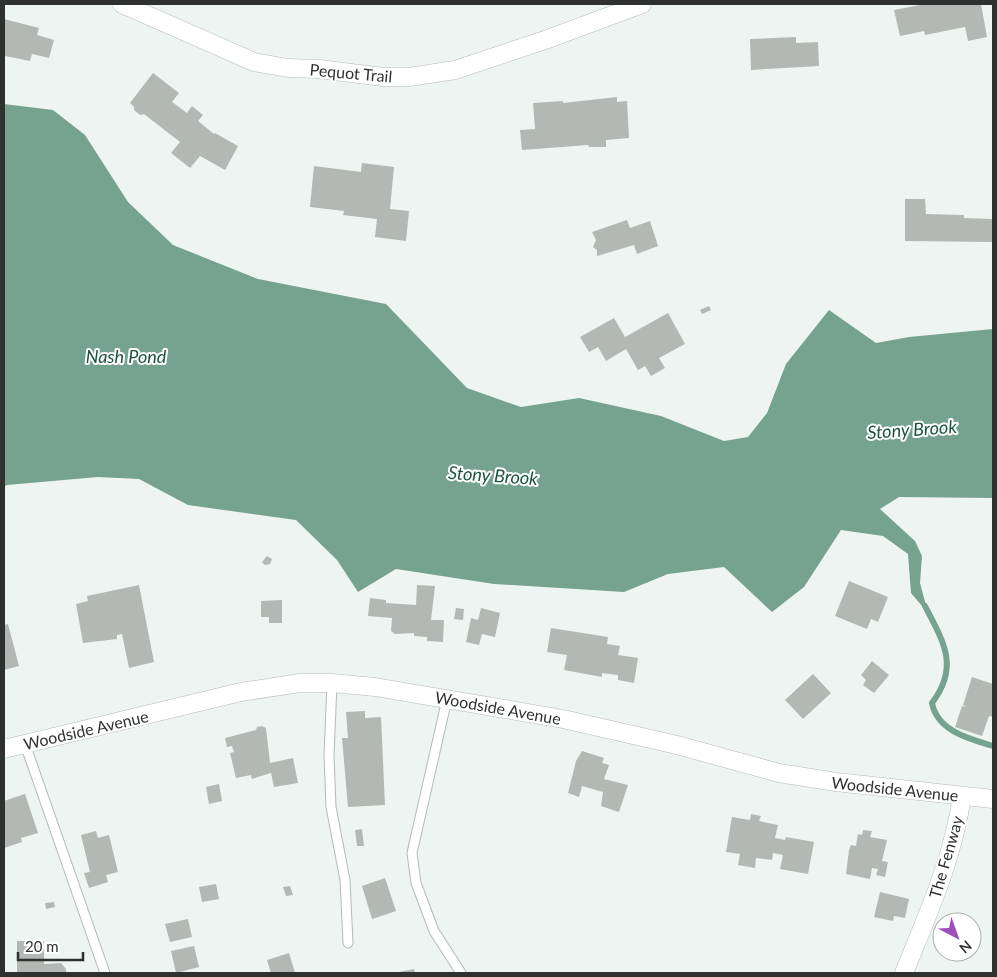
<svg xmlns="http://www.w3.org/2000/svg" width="997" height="977" font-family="Lato,sans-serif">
  <rect width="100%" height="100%" fill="#eef4f1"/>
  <!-- water -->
  <polygon fill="#76a38f" points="4,104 53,110 85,135 128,202 173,245 258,279 386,304 467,388 521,407 579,398 661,416 724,441 748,437 767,413 786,364 829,310 876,343 909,337 993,329 993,498 899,497 880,509 915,541 922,556 920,583 928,613 911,593 908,554 883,536 841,530 804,587 772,612 724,567 668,574 624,592 494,584 396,569 358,592 337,560 296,520 188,505 139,479 98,477 7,485 4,487"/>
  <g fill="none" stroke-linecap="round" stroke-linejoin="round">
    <!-- stream -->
    <path stroke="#76a38f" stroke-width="6" d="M925,606c18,35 35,60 7,97 5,28 38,36 61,43"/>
  </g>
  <!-- building -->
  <g fill="#b3b8b5">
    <polygon points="925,4 981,4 987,37 968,41 965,27 925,35 924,31 900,36 894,10"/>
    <polygon points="4,19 39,28 37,35 54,40 49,58 32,54 30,61 5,56"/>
    <polygon points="796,37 796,43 818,42 819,66 751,70 750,39"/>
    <polygon points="153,73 179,93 172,102 187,113 192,106 203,115 198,121 214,134 215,133 238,146 225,170 200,156 190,168 171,153 180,142 144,114 140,115 134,110 134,107 130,103"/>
    <polygon points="617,97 617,102 627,101 629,138 606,140 606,147 589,147 588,145 522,150 520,130 535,129 533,103 563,101 563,103"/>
    <polygon points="362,163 394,167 390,209 409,211 406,241 375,237 377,219 343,215 344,211 310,207 314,166 361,172"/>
    <polygon points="905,199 925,199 926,214 964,215 964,218 993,219 993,242 905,241"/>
    <polygon points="627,220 630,228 650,221 658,246 637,254 634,245 597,256 597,250 593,247 596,240 592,232"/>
    <polygon points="709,306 711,310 702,314 700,310"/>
    <polygon points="668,313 685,344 659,358 665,368 651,376 645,366 638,370 626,349 606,361 598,347 589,352 580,337 614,318 625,337"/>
    <polygon points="267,556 272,559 270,564 265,565 262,562"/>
    <polygon points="849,581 888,597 878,622 871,619 867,629 835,616"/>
    <polygon points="139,585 154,662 129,668 122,634 117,635 117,639 83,643 76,604 88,601 87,596"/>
    <polygon points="417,585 435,586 431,620 444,620 443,642 427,641 427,637 414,636 414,633 395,634 391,631 392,618 368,616 370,598 386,600 386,603 416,605"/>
    <polygon points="282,600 282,623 269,623 269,617 261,617 261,601"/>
    <polygon points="456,608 464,609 463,620 454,619"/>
    <polygon points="481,608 500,613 495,637 482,634 479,645 466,642 471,618 478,620"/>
    <polygon points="8,624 19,666 4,670 4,625"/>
    <polygon points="551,628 608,637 607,644 620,646 618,655 638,658 634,683 618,680 618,675 602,673 602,677 564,670 567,655 547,652"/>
    <polygon points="872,661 889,675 874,693 863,685 866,680 861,675"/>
    <polygon points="813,674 831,693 803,719 785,700"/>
    <polygon points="972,677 993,684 993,717 989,716 982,736 955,727 962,706 966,707 963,705"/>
    <polygon points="365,711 365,718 381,717 385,805 348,807 342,738 348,738 346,712"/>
    <polygon points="262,726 266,728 270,763 293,758 298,783 274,787 271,773 252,779 251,775 236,778 230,753 234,752 232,746 227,747 225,738 256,730 257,727"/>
    <polygon points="582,751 604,758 602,763 609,765 604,779 628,785 619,812 601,806 603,792 582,786 579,797 568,793 576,761"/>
    <polygon points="219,784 222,801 209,804 206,787"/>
    <polygon points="25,794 38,833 21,838 22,842 4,848 4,801"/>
    <polygon points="751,814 761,816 759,821 778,825 775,838 785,840 786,837 814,842 808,874 780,869 783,855 773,853 772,860 756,858 755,868 738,865 740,854 726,852 732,817 750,820"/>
    <polygon points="362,829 364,846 357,846 355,830"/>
    <polygon points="863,830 872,831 870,837 887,840 882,861 888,862 885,877 876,875 878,869 872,868 870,879 846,874 849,850 851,845 856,846 858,834 862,835"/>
    <polygon points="96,831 98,838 109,835 118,872 106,875 108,882 89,888 84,873 90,872 81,835"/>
    <polygon points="385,878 396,911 372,919 362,886"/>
    <polygon points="216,884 219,899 202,902 199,887"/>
    <polygon points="290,886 293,895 286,896 283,887"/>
    <polygon points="880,892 909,899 905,918 894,916 893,921 874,917"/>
    <polygon points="54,902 55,907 46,909 45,903"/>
    <polygon points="188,919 192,937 170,942 165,924"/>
    <polygon points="17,941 44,941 44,964 61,963 66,969 66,973 17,973"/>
    <polygon points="194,946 199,967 176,973 171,951"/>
    <polygon points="289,953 295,973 271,973 267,960"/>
    <polygon points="414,969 415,973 399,973 399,972"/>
  </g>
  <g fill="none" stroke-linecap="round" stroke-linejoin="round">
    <defs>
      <g id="service">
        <polyline points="332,683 329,755 331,807 345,880 348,943"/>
        <polyline points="447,699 412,853 416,883 434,931 461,973"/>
        <polyline points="25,744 105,973"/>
      </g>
      <g id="minor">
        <polyline points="122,4 254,62 288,68 319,69 383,77 409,77 455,70 545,40 642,4"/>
        <polyline points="4,749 241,692 300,683 332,683 375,687 563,719 677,745 779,773 836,782 993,799"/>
        <path d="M904,973c23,-57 49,-114 58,-177"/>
      </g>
    </defs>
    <!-- service casing -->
    <use href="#service" stroke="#b5bab7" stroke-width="11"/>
    <!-- minor casing -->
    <use href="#minor" stroke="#b5bab7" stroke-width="19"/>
    <!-- service -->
    <use href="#service" stroke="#fff" stroke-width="9"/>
    <!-- minor -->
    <use href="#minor" stroke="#fff" stroke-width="18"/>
  </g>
  <g text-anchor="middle" stroke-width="4" stroke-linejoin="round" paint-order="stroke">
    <!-- street labels -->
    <g font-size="16" fill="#2f3130" stroke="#fff">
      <text transform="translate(351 73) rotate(5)" y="6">Pequot Trail</text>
      <text transform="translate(498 708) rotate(10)" y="6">Woodside Avenue</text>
      <text transform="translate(86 730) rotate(-13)" y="6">Woodside Avenue</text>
      <text transform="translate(895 789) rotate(6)" y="6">Woodside Avenue</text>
      <text transform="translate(946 857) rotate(-74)" y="6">The Fenway</text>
    </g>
    <!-- water labels -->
    <g font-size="18" font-style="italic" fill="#19533e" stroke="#fff">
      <text x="126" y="363">Nash Pond</text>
      <text transform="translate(912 430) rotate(-4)" y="6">Stony Brook</text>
      <text transform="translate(493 476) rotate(4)" y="6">Stony Brook</text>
    </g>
  </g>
  <!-- border -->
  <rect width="997" height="977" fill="none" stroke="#2f3130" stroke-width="10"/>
  <!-- north arrow -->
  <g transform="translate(957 937) rotate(139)"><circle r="24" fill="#ffffff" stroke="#acadac"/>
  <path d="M0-4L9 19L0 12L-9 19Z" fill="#9f4ebe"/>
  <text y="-8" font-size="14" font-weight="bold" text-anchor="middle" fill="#2f3130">N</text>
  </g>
  <!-- scale -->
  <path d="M18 952v8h65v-8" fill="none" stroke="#2f3130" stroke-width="2.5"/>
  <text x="25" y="952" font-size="15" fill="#2f3130" stroke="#ffffff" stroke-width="4" paint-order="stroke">20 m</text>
</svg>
